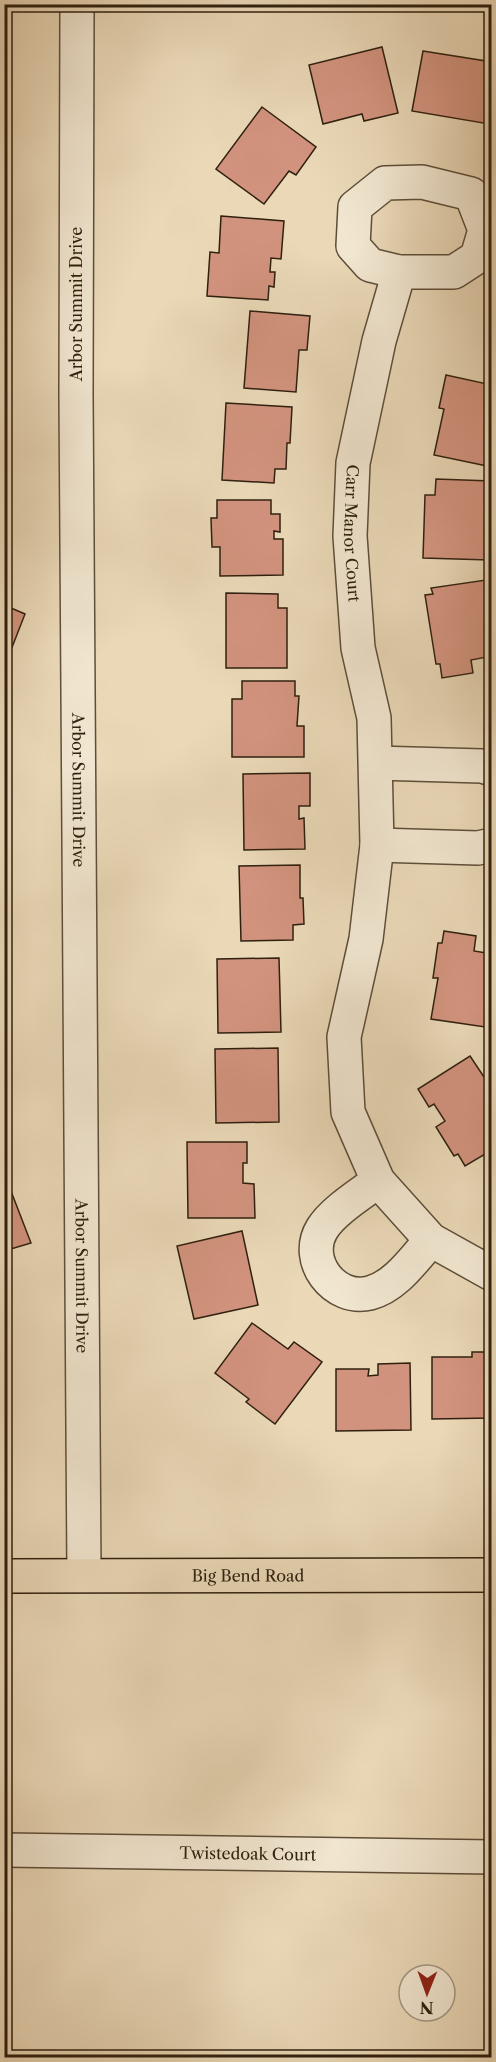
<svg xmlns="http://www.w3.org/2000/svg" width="496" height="2062" font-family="'Libre Caslon Text',serif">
  <rect width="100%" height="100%" fill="#ead8b7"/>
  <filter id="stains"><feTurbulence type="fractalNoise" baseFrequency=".00333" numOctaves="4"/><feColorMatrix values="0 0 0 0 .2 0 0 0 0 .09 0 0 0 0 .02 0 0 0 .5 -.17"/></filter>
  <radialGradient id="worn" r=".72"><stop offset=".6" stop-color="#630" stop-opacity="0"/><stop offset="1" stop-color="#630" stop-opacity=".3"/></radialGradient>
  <!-- building -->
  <g fill="#d2937e" stroke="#2f200f" stroke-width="1.5">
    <polygon points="382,47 398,113 364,121 362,114 323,124 309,65"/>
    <polygon points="423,51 492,62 492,110 489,124 412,111"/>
    <polygon points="262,107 316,147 296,175 289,171 264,204 216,169"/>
    <polygon points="221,216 284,221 281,259 271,258 270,272 275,272 274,287 269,286 268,300 207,296 210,252 219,253"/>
    <polygon points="250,311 310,316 307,350 299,350 296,392 244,388"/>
    <polygon points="446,375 492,385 492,467 434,455 444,409 439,408"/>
    <polygon points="226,403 292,407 290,443 287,443 286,469 275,469 274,483 222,480"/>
    <polygon points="436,479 491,481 489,560 423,558 425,495 435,495"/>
    <polygon points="217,500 271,500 271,514 280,514 280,532 274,531 274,539 283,539 283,575 220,576 220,547 212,547 211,518 217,518"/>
    <polygon points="486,580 492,617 492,656 471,660 473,673 442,678 440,664 436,664 425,595 433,594 431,588"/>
    <polygon points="226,593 278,594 278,608 287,608 287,668 226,668"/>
    <polygon points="4,605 25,614 4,668"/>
    <polygon points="242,681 295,681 295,696 299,696 297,726 304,726 304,757 232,757 232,699 242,699"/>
    <polygon points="310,773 310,806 299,806 299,819 304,818 305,849 244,850 243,774"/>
    <polygon points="300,865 300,898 303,898 304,924 293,925 293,940 241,941 239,866"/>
    <polygon points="444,931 476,936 474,951 492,954 492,1028 431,1019 438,978 433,978 438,943 442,943"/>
    <polygon points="279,958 281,1032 218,1033 217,959"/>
    <polygon points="278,1048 279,1122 216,1123 215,1049"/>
    <polygon points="470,1056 492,1089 492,1132 485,1137 492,1150 465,1166 458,1154 454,1156 436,1127 445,1121 434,1104 429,1107 418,1089"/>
    <polygon points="187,1142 247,1142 247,1163 243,1163 243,1183 254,1184 255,1218 188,1218"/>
    <polygon points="4,1173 31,1243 4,1251"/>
    <polygon points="242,1231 258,1305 194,1319 177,1246"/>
    <polygon points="252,1323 288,1349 294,1342 322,1362 275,1424 246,1402 249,1399 215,1373"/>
    <polygon points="472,1352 492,1352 492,1418 432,1419 432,1357 472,1357"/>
    <polygon points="410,1363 411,1430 336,1431 336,1369 369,1369 368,1376 378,1375 378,1364"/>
  </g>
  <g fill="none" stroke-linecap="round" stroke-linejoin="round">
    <defs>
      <g id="street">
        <path id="s1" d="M77,4l-1,391 8,1180"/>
        <polygon points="422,182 471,194 485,230 477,257 454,272 399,272 370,265 353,246 355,207 385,183"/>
        <path id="s2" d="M399,272l-20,69 -26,122 -3,73 8,112 16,70 3,127 -11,94 -22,98 4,75 30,69 53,59 61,34"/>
        <polyline points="376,763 482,766 492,769"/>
        <polyline points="377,845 478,848 492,845"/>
        <path d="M378,1181c-17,13 -45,30 -56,48 -19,31 12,73 48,64 26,-7 44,-34 61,-53"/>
        <path id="s3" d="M4,1850l488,7"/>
      </g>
      <g id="primary">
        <path id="s4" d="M4,1576l488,-1"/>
      </g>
    </defs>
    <!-- street casing -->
    <use href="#street" stroke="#5e4e39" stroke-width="36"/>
    <!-- primary casing -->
    <use href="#primary" stroke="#2f200f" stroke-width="36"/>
    <!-- street -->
    <use href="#street" stroke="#f1e6d0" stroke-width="33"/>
    <!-- primary -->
    <use href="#primary" stroke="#ead8b7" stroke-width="33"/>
  </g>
  <g text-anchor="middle" stroke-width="4.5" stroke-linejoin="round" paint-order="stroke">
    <!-- street labels -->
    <g font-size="16" fill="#2f200f" stroke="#f1e6d0">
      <text transform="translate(76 304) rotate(-90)" y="6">Arbor Summit Drive</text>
      <text dy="6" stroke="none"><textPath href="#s2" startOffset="267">Carr Manor Court</textPath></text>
      <text dy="6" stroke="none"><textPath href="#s1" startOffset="786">Arbor Summit Drive</textPath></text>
      <text dy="6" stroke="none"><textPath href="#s1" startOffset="1272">Arbor Summit Drive</textPath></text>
      <text dy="6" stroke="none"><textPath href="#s4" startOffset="244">Big Bend Road</textPath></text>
      <text dy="6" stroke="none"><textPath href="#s3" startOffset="244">Twistedoak Court</textPath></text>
    </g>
  </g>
  <!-- margin -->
  <rect width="496" height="2062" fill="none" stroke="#ead8b7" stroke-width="24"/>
  <rect x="6" y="6" width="484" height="2050" fill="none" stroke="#2f200f" stroke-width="3"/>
  <rect x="12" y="12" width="472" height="2038" fill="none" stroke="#2f200f" stroke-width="1.5"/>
  <!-- north arrow -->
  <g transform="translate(427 1993) rotate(181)"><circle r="28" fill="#f1e6d0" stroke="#a39783" stroke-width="1.5"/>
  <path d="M0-4.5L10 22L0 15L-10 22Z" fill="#8f2418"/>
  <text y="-9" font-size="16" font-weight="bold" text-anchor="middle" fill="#2f200f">N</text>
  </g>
  <rect width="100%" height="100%" filter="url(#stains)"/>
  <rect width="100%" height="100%" fill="url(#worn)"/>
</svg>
